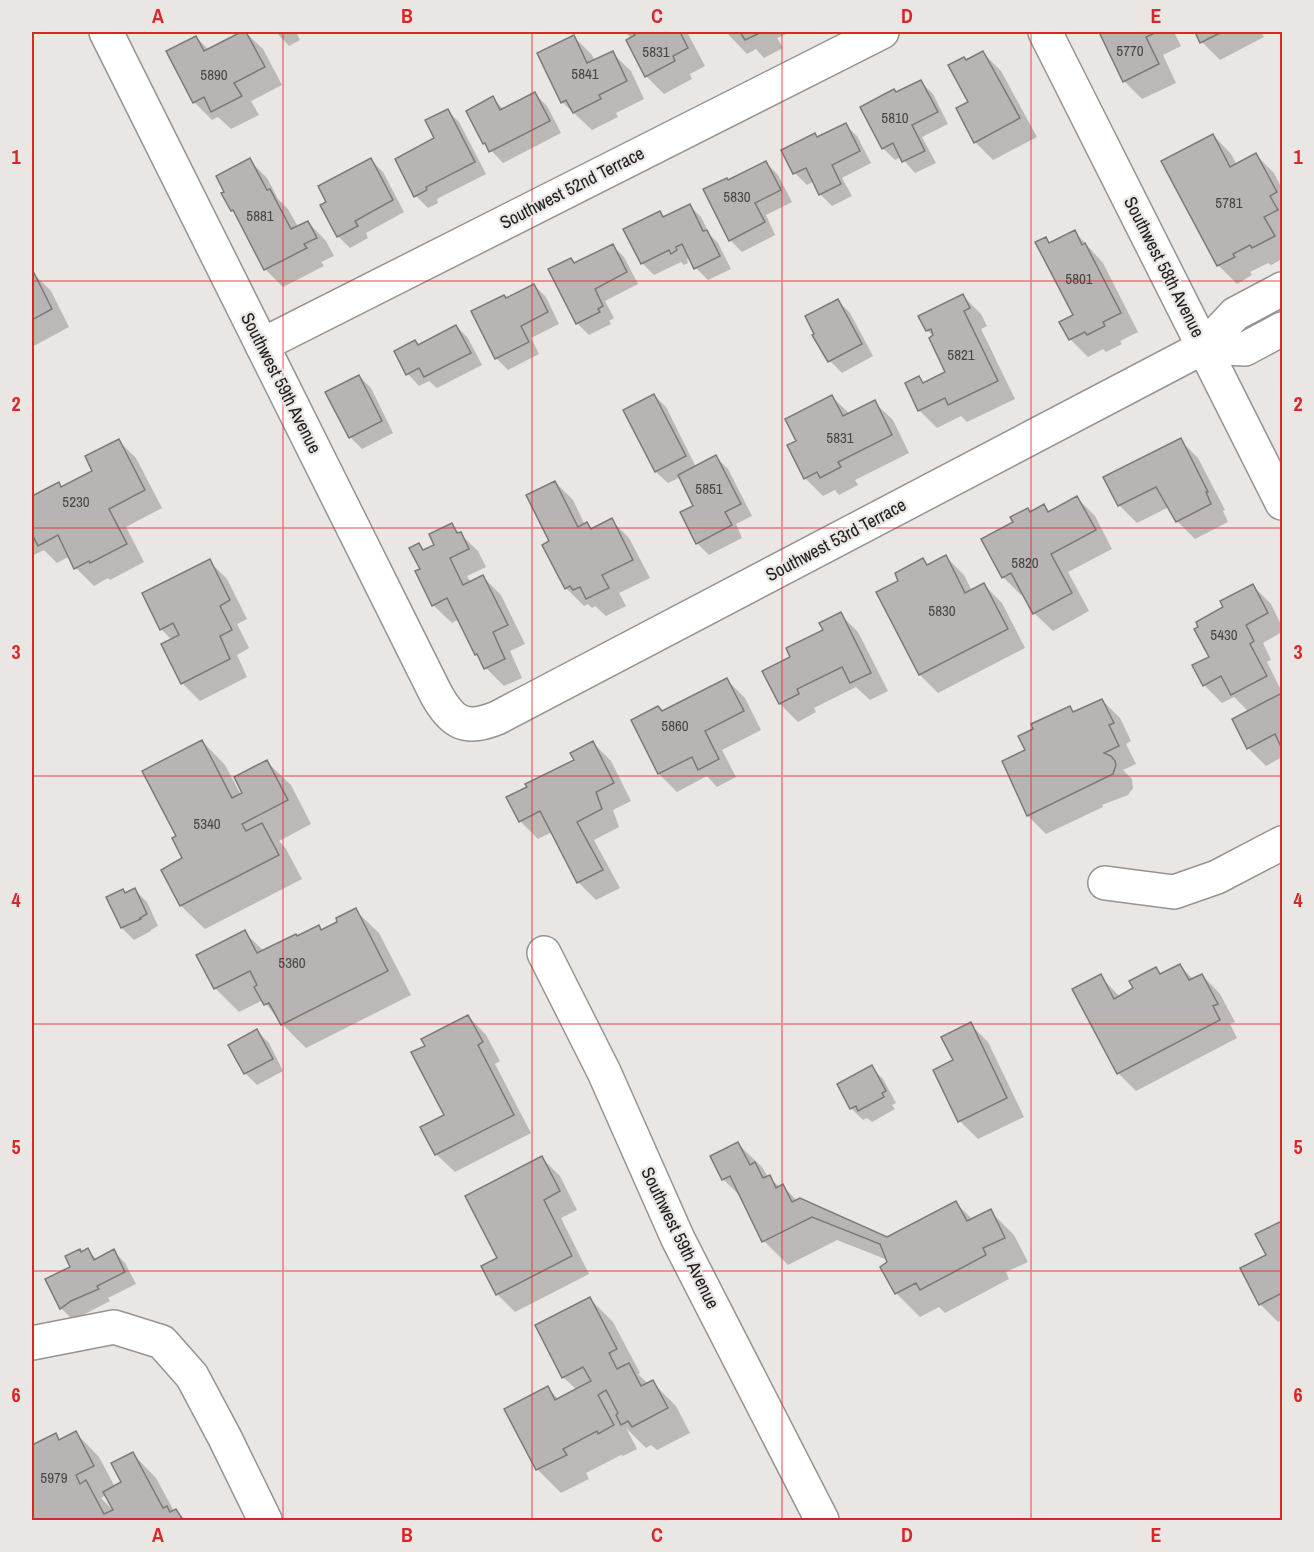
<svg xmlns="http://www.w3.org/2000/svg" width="1314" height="1552" font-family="'Archivo Narrow',sans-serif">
  <rect width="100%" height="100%" fill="#eae6e4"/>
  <!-- shadow -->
  <g fill="#0003" fill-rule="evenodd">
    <polygon points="245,32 263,49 282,85 251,101 259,115 231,129 218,117 212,120 194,102 196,37 209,50"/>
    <polygon points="276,32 302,32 297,34 300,40 289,46"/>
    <polygon points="625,32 687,32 705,66 690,74 692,79 664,94 646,76 632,39"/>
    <polygon points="726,32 791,32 777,38 783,48 764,58 756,49 747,54"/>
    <polygon points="1101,32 1174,32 1181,46 1163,55 1176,83 1142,99 1124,81"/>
    <polygon points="1196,32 1261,32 1264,37 1220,60 1202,42"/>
    <polygon points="574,37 592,55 595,61 612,53 631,71 644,99 616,113 618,117 592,130 562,102"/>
    <polygon points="983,53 1001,71 1037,137 993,160 975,142 970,102 967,61"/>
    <polygon points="921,82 933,94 948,124 922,137 936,163 915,173 901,157 895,160 883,148 897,94"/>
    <polygon points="535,94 547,106 561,133 503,163 484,143 493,98 504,110"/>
    <polygon points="447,110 459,122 486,174 437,199 438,203 428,208 416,196 397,160 436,139"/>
    <polygon points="845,125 857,136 871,163 842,178 852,196 832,206 820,194 814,181 807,185 795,173 818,138"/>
    <polygon points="1213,135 1231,154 1237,165 1256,155 1274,173 1282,189 1282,259 1271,265 1268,263 1250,272 1252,275 1237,284 1219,266 1163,162"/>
    <polygon points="249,160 267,178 278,199 288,209 298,227 308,222 326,241 334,256 321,262 324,266 283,287 265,269 238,216 232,210 226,193"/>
    <polygon points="371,160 383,172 404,212 366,233 368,238 350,248 338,236 328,202"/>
    <polygon points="766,163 778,175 792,202 766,215 775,235 742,252 730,240 728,182"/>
    <polygon points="689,205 701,217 710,235 718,243 731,269 708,280 696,268 690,257 687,259 688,263 684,265 681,262 654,275 642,263 625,230 659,212 665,218"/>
    <polygon points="1075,232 1103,263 1138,332 1120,341 1122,344 1106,352 1103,349 1088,357 1070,339 1075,315 1045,239 1051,244"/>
    <polygon points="612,245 624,257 638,284 605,301 614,318 609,321 611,324 589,335 577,323 575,264"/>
    <polygon points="33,273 51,291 69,327 32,347"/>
    <polygon points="534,285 546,297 559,324 531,338 539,354 508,370 496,358 507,299"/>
    <polygon points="963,296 981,314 987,326 981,329 1015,399 967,422 961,416 937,428 919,410 919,378 925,384 947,373 934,337 927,330"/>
    <polygon points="838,301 850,313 873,356 842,373 830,361"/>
    <polygon points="456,326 468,338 482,365 437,388 429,381 419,386 408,374 419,346"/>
    <polygon points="359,376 371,388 393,433 362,449 350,437"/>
    <polygon points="654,395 666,407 696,467 716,457 728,469 752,516 736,524 742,538 709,555 697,543 695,506 681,477 668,483 656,472 625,410"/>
    <polygon points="832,397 850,414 874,402 893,420 909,453 855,480 858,485 839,495 835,490 823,496 805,478 798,442"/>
    <polygon points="118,440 136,458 162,508 126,527 144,562 110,580 108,578 94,586 76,568 70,556 57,563 44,550 32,556 32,498 59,484 63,488 94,472"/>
    <polygon points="1180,440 1198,458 1225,510 1223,511 1228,522 1195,539 1177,521 1169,507 1137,523 1119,505"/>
    <polygon points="555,482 573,500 585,525 593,530 611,520 629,538 650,578 619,593 626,606 606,616 595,606 592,608 588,604 584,606 566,588 551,542"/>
    <polygon points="1077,498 1095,516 1112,549 1068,572 1089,611 1053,631 1034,613 1024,593 1021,595 1003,577 1015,523 1044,506 1050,512"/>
    <polygon points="451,525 478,551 486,567 467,576 471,583 483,577 501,595 525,644 510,651 522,678 504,686 486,668 459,619 452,623 433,605 422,570 419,545 425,551 436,546"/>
    <polygon points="946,557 964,575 972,591 984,585 1002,603 1025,648 938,693 920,675 878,593 900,581 923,560 929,566"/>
    <polygon points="209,561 227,579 247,619 237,624 249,648 237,655 247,677 200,701 182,683 172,640 161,629"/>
    <polygon points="1253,586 1271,604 1282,627 1282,632 1263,643 1271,660 1267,662 1282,692 1282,757 1266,766 1248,748 1249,712 1234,697 1222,703 1204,685 1225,608"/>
    <polygon points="840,614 858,632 888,691 870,700 856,687 814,708 816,712 798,722 780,704 792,658 824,630"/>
    <polygon points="727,680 745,698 761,730 722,750 736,777 717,787 707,776 677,792 659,774 633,720 663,712"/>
    <polygon points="1102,700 1120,718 1131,741 1126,744 1136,764 1123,770 1132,779 1133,788 1128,795 1102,805 1103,807 1046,834 1028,816 1004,761 1027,750 1035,730 1070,708 1075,713"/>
    <polygon points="202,741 225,765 241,795 267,762 291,785 311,824 279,841 286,849 302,879 205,929 181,906 163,870 184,859 178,837"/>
    <polygon points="593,743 611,761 631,801 613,810 619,827 594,840 620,888 596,900 578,882 552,832 538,839 520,821"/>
    <polygon points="135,890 147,902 158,926 151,930 151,931 134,940 122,928 108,898 126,894"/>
    <polygon points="355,910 379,933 411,995 306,1048 282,1024 263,1000 239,1012 215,988 244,932 264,951 318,927 322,931 339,922"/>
    <polygon points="1180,966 1194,980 1202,975 1220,994 1235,1022 1230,1024 1237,1038 1136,1091 1118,1073 1100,976 1120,997 1135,989 1155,969 1162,975"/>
    <polygon points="468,1016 486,1035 500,1061 495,1064 531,1133 455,1172 436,1154 422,1128 446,1116 427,1046"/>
    <polygon points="970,1024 988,1042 1024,1117 978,1139 960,1121 935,1071 955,1061"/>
    <polygon points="257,1031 269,1043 283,1071 257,1085 245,1073"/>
    <polygon points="871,1067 883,1079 896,1103 892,1105 895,1109 872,1122 867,1118 863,1120 851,1108"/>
    <polygon points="738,1144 762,1167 768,1177 780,1187 783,1186 797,1201 887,1239 956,1203 973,1220 990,1211 1014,1235 1028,1262 1006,1272 1009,1279 945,1313 939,1307 920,1317 896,1293 890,1261 837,1240 788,1265 764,1241 744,1200 723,1179"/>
    <polygon points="542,1158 560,1176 577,1210 561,1218 589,1274 515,1312 497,1294 499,1258"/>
    <polygon points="1282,1222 1282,1320 1278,1322 1260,1304 1242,1269 1268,1256 1257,1235"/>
    <polygon points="88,1250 97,1260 114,1251 125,1263 136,1284 108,1298 110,1301 73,1320 61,1308 82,1253"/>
    <polygon points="590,1299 613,1322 640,1373 638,1374 648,1384 652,1382 676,1406 690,1433 657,1450 651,1445 646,1448 626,1428 637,1449 623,1456 621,1455 586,1473 589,1479 561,1493 537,1469 506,1409 548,1388 559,1400 577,1390 563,1377"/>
    <path d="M76,1433l23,24 16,30 8,-4 10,-29 23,24 18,33h2l10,9h-154v-73l23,-12 6,6zM106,1495l7,15 -12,-12z"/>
  </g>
  <!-- building -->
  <g fill="#b8b4b3" stroke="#7c7977" stroke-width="1.5">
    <polygon points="241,32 246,32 265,67 234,83 242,96 211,112 204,97 193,103 166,51 196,36 204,51"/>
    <polygon points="633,32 680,32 688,48 673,56 675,61 645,77 626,40 635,35"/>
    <polygon points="740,32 762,32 745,40"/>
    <polygon points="1099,32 1157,32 1146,37 1159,64 1123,82"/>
    <polygon points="1195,32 1222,32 1200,43"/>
    <polygon points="574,35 587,63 613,51 627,81 599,95 601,99 573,113 566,100 561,103 537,53"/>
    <polygon points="983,51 1020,118 974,143 956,108 968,102 948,65 964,57 966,60"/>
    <polygon points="921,80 938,112 912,125 925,151 902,162 893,143 882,149 860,107 894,89 896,92"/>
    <polygon points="535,92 550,121 489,152 485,143 483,144 466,111 493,96 500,110"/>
    <polygon points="448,109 475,162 426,187 427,190 414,197 395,159 434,138 425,120"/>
    <polygon points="846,123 860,151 832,165 841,184 819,195 806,168 793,174 781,150 815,133 817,137"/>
    <polygon points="1213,134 1230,167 1256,153 1277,192 1270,196 1278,210 1264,217 1275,236 1252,248 1250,245 1233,254 1235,257 1217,266 1161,161"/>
    <polygon points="250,158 267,190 270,189 291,229 308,221 317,238 304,244 307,248 264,270 233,210 231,211 221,193 224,192 216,176"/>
    <polygon points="371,158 393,200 355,221 358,226 337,237 320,205 326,202 318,186"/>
    <polygon points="766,161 781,190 755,203 765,222 729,241 703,189 727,178 728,180"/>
    <polygon points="690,204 703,231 707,230 720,256 694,269 682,244 676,247 677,250 671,254 669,250 641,264 623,229 660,211 663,217"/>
    <polygon points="1075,230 1082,245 1085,243 1121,313 1103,322 1105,326 1087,335 1085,332 1069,340 1059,322 1073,315 1035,242 1046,237 1049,243"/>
    <polygon points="613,244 627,272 595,289 603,306 598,309 600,312 576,324 548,269 571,258 574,263"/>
    <polygon points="33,271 52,309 32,320 32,272"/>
    <polygon points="534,284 548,312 521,326 529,342 495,359 471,311 504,295 506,298"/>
    <polygon points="963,294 970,308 964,311 998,381 948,405 945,398 918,411 905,383 919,376 923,383 945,372 929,338 933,335 931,329 926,331 918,316"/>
    <polygon points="838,299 862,344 828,362 812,335 814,334 805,316"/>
    <polygon points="456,325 471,353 424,377 419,368 406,375 394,351 415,340 418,345"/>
    <polygon points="359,375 382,421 349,438 325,392"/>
    <polygon points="654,394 686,456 655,472 623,410"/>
    <polygon points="832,395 843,416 875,400 892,435 838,462 841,467 820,478 817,472 804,479 787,445 796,441 785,419"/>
    <polygon points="1181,438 1208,492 1206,492 1211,504 1176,522 1156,487 1118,506 1103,477"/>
    <polygon points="119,439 145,490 109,509 127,544 90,563 89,561 74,569 58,535 38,546 32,534 32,496 59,482 61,487 92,471 85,456"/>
    <polygon points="716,455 741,504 725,512 732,525 696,544 680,512 693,506 678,475"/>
    <polygon points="555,481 578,527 587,522 591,529 612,518 633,560 602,575 609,588 586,599 580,587 573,590 570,586 565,589 542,545 549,541 526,495"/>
    <polygon points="1077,496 1096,530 1051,554 1072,593 1033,614 1011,573 1002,578 981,539 1013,522 1010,517 1028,508 1030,512 1044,504 1048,512"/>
    <polygon points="452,523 457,533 461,532 469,549 450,558 463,585 483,575 508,625 493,632 505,659 484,669 477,654 475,655 447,598 432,606 415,571 420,569 409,548 419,543 423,550 434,545 429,534"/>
    <polygon points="946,555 965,593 984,583 1008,629 919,675 876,592 898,581 895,573 923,558 927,565"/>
    <polygon points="210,559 230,600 220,606 232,630 220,636 230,659 181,684 161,644 179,635 173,623 160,630 142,593"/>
    <polygon points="1253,584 1268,613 1246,625 1254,641 1250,644 1267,676 1231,695 1221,676 1203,686 1192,665 1209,657 1194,629 1198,627 1196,622 1223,607 1220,601"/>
    <polygon points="841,612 871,673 850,683 842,667 797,689 799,694 779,704 762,671 790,657 786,648 823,630 819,623"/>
    <polygon points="727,678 744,711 705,731 719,759 698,770 692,757 658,774 631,720 658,706 662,711"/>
    <polygon points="1282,693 1282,749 1275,734 1247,749 1232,719"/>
    <polygon points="1102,699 1114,723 1109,725 1119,746 1104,753 1111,756 1115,761 1116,765 1113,774 1027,816 1002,761 1025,750 1018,736 1033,729 1031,724 1070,706 1073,712"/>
    <polygon points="202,740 232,798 242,793 234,777 267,760 288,800 242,824 246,831 262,823 279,855 180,906 161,870 182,858 172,838 176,836 142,771"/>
    <polygon points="593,741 614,783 596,792 602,809 577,822 603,870 577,883 540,811 519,822 506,797 527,787 525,784 574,760 570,753"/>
    <polygon points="135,888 147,914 140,918 141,919 121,928 106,897 123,889 125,893"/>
    <polygon points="356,908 388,971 281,1025 269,1003 264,1005 254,987 257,985 250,971 214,989 196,955 245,930 257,953 296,934 297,936 319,925 321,930 337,922 336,918"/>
    <polygon points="1180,964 1189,980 1202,974 1218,1004 1213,1006 1220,1020 1117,1074 1072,989 1101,974 1114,999 1133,988 1129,981 1156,967 1160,974"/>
    <polygon points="468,1015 483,1042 478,1045 514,1115 435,1155 420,1127 444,1115 411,1052 425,1046 421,1039"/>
    <polygon points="971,1022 1007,1098 958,1122 933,1070 953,1060 941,1037"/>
    <polygon points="257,1029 273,1059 244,1074 228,1045"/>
    <polygon points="872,1065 886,1091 882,1093 884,1097 858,1111 856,1106 850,1109 837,1084"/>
    <polygon points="738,1142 750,1165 755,1162 763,1178 770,1175 776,1188 783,1184 792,1202 800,1198 887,1237 956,1201 967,1221 991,1209 1005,1238 983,1248 986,1255 920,1290 916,1283 895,1294 880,1267 887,1262 880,1244 812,1217 762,1242 730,1176 722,1180 710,1156"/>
    <polygon points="542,1156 560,1191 544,1200 572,1256 496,1295 481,1266 497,1258 465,1196"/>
    <polygon points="1282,1221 1282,1293 1259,1305 1240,1268 1266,1255 1255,1234"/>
    <polygon points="88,1248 94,1260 114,1249 125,1272 97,1286 99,1289 71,1301 60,1309 45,1279 70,1267 65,1256 80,1249 81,1252"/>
    <polygon points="590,1297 617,1349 609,1353 617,1369 629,1363 641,1386 653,1380 668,1408 632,1427 628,1421 621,1425 616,1415 618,1413 606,1390 598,1395 614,1425 598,1434 597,1431 563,1449 567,1455 536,1470 504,1409 548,1386 555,1400 591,1381 583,1367 562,1378 535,1325"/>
    <polygon points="76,1431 94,1466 76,1475 80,1484 86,1480 104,1514 113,1510 103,1492 121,1482 111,1463 133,1452 163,1508 167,1506 170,1512 176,1509 183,1520 32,1520 32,1445 56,1433 59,1440"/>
  </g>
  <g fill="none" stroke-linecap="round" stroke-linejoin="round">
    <defs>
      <g id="minor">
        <path d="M106,32l330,662c16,29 29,37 61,24l707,-371 31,-33 47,-25"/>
        <polyline points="1045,32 1282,503"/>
        <polyline points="262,345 882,32"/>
        <polyline points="1204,347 1245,349 1282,329"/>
        <polyline points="1105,883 1174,892 1217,877 1282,843"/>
        <polyline points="544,953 604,1072 678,1239 822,1520"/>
        <polyline points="32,1343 114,1327 162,1342 192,1376 225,1438 265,1520"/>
      </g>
    </defs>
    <!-- minor casing -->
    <use href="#minor" stroke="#969390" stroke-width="36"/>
    <!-- minor -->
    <use href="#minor" stroke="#fff" stroke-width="33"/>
  </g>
  <!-- grid -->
  <path fill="none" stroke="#d62828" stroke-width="1.5" stroke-opacity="0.55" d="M283,32v1488M532,32v1488M782,32v1488M1031,32v1488M32,281h1250M32,528h1250M32,776h1250M32,1024h1250M32,1271h1250"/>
  <g text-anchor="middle" stroke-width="4.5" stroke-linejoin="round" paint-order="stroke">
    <!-- number labels -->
    <g font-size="15" fill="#484645">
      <text x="1130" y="56">5770</text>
      <text x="656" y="57">5831</text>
      <text x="585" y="79">5841</text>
      <text x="214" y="80">5890</text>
      <text x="895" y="123">5810</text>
      <text x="737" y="202">5830</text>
      <text x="1229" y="208">5781</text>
      <text x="260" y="221">5881</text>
      <text x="1079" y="284">5801</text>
      <text x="961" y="360">5821</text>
      <text x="840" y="443">5831</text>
      <text x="709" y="494">5851</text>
      <text x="76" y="507">5230</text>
      <text x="1025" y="568">5820</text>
      <text x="942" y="616">5830</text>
      <text x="1224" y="640">5430</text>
      <text x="675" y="731">5860</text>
      <text x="207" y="829">5340</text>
      <text x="292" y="968">5360</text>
      <text x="54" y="1483">5979</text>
    </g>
    <!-- street labels -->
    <g font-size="18" fill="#222120" stroke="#eae6e4">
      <text transform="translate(572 188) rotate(-27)" y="6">Southwest 52nd Terrace</text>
      <text transform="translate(1164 267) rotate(63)" y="6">Southwest 58th Avenue</text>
      <text transform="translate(281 383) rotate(63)" y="6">Southwest 59th Avenue</text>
      <text transform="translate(836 540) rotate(-28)" y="6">Southwest 53rd Terrace</text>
      <text transform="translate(680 1238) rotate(64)" y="6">Southwest 59th Avenue</text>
    </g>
  </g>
  <!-- border -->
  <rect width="1314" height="1552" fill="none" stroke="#eae6e4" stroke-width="66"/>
  <rect x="33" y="33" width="1248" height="1486" fill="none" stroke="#d62828" stroke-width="2"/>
  <g font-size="20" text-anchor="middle" font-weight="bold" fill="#d62828">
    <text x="158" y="23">A</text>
    <text x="407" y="23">B</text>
    <text x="657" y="23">C</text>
    <text x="907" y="23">D</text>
    <text x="1156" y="23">E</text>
    <text x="16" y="164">1</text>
    <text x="1298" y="164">1</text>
    <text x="16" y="411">2</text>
    <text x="1298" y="411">2</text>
    <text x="16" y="659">3</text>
    <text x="1298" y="659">3</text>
    <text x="16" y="907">4</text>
    <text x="1298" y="907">4</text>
    <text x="16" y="1154">5</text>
    <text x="1298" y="1154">5</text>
    <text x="16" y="1402">6</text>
    <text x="1298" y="1402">6</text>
    <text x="158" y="1542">A</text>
    <text x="407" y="1542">B</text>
    <text x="657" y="1542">C</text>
    <text x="907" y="1542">D</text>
    <text x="1156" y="1542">E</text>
  </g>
</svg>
